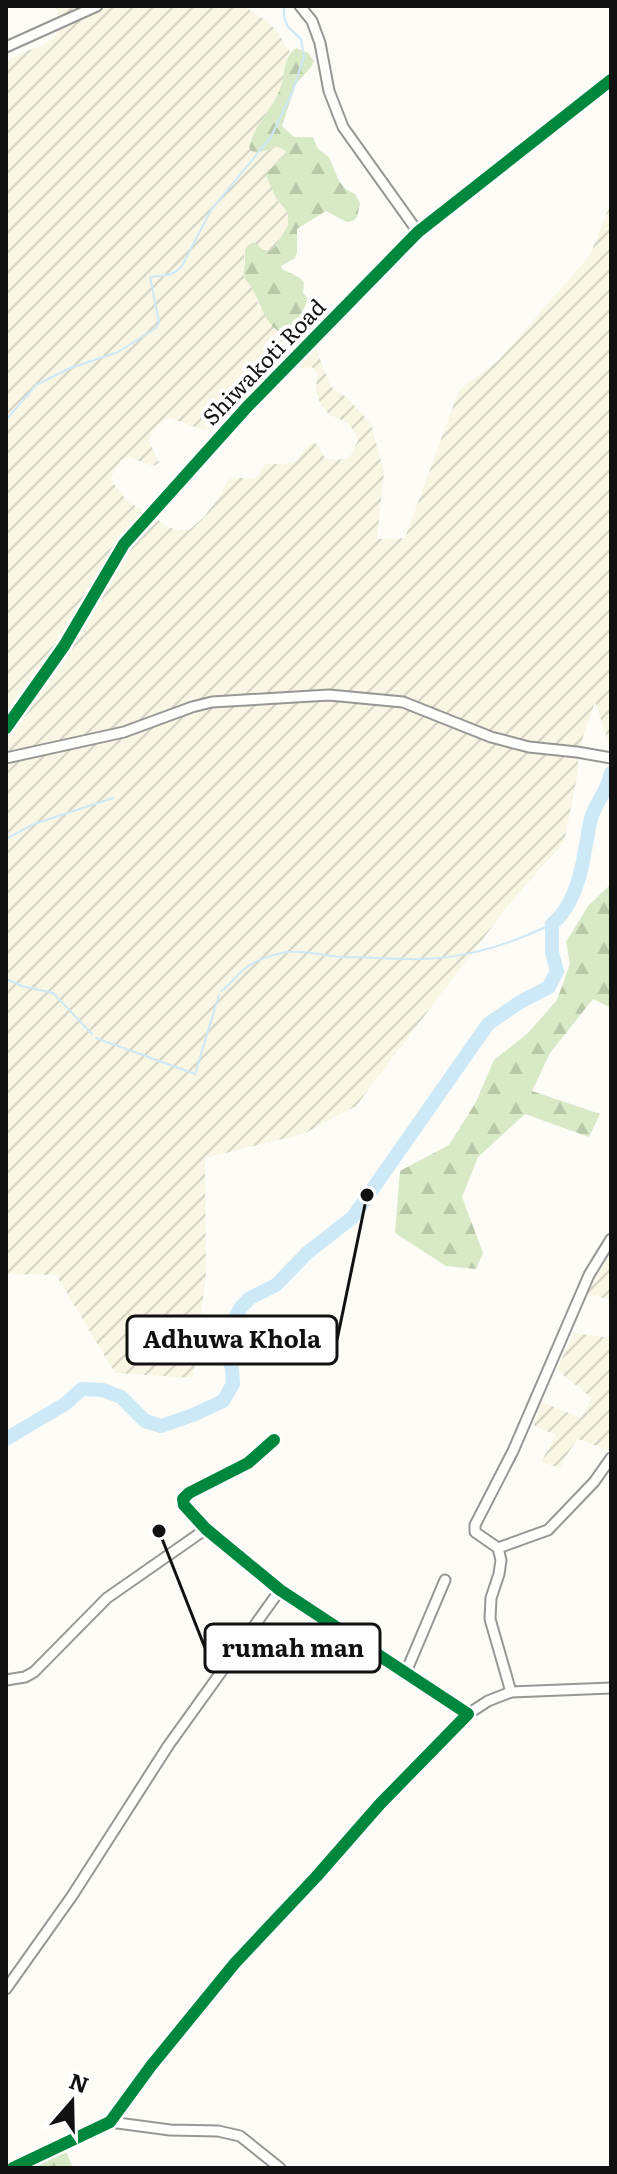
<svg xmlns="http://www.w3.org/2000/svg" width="617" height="2174" font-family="Literata,serif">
  <defs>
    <pattern id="farmland-furrows" width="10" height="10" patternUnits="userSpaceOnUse" patternTransform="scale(2)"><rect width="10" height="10" fill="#f9f7e4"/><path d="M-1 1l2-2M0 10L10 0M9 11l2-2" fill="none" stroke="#d4d3c3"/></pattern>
    <pattern id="forest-firs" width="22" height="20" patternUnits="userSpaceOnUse" patternTransform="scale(2)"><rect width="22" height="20" fill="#d8eac5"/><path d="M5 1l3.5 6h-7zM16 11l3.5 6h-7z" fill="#b8c8a8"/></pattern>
  </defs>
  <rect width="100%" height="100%" fill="#fdfcf7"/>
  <!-- farmland -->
  <g fill="url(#farmland-furrows)" fill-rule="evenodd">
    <path d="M56,6h188l21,14 11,10 14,22 -4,8 -2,19 -5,13 -29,48 19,10 6,-4 11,5 -1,5 -16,13 7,29 12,15v12l-13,22 -6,4 -6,-1 -5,-3 -14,3v28l8,10 7,18 31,30 20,-3 21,54 15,10 25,27 13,48 -7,67 28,-1 54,-148 39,-29 92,-106 21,-52v538l-2,3 -14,-42 -17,50v20l-14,70 -54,61 -154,203 -53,28 -98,24 1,116 -13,104 -78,-5 -59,-98 -50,-1v-1212l17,-10 19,-6 12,-8 6,-11zM276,359l26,9 10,-1 5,6 -1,19 5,13 9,10 18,8 8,11 2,7 -9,17 -12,2 -12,-2 -6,-11 -4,-4 -6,1 -13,17 -12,3h-19l-6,11 -6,4 -19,-2 -6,3 -9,17 -15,20 -15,13h-13l-12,-5 -10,-9 -26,-14 -15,-19 -2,-6 10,-17 7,-3 25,9 6,-3 -10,-22 5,-12 10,-9 6,-2 33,12 13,-3 40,-42 10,-17z"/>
    <polygon points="611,1253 611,1300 587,1294"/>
    <polygon points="574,1333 611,1338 611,1449 610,1451 578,1439 567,1454 560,1468 541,1462 556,1435 534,1426 542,1402 581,1418 592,1398 557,1370"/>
  </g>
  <!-- forest -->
  <g fill="url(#forest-firs)">
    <path d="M296,48l12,5 6,8 -3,6 -15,17 -14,42 12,11h19l5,12 11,8 10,24 7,8 9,5 5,9 -3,14 -4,4 -6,1 -21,-11 -29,18v23l-2,6 -14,8 1,3 18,9 4,5 -1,10 5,6 -10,23 12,11c-11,2 -22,5 -32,-2 -15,-11 -18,-30 -27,-44 -2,-4 -6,-6 -7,-11 -1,-2 1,-11 1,-13 0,-11 -3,-16 9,-21l9,8 6,1 6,-4 13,-22v-12l-12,-15 -10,-23c5,-10 17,-14 20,-24l-11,-5c-7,5 -15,7 -24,5l-2,-5c6,-21 23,-37 31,-57 6,-15 2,-31 16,-41z"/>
    <polygon points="611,884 611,1008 593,999 550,1053 532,1091 600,1114 589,1137 525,1114 478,1157 462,1197 483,1253 476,1269 446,1266 395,1233 400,1171 449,1145 476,1102 494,1060 528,1033 557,1000 570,964 566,942 588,906"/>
    <polygon points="65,2149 73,2168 20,2168"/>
  </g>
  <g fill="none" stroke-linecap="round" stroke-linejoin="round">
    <!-- stream -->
    <g stroke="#cde8f7" stroke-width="2">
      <path d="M6,420l30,-35 32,-16 50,-17 38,-24 3,-6 -9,-45c14,-2 22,0 32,-11l29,-56 60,-73 21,-44 12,-36 -3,-18 -13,-12 -4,-10v-11"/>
      <polyline points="6,839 34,824 113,798"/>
      <polyline points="6,979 22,986 53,993 92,1034"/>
      <path d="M221,991c9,-6 14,-14 22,-21 9,-8 27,-15 39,-17 19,-4 41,3 61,4 26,0 53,3 79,2 44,-1 91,-16 130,-35"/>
      <polyline points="96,1038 195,1074 219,995"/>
    </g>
    <!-- river -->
    <path stroke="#cde8f7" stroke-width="14" d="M6,1439l59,-35 17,-15 21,1 18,7 24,24 16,5 32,-11 30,-14 10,-17 -1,-16 -5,-13 8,-37 6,-11 9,-9 26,-13 31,-32 46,-36 135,-193 32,-22 29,-15 8,-16 -5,-18v-29c21,-17 29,-48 33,-74 3,-12 3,-26 8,-37 6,-15 14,-22 18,-40"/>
    <defs>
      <g id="minor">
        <polyline points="300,6 312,21 320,43 329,91 343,127 418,232"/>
        <polyline points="6,47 97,6"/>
        <polyline points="6,728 64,646 124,544 247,407 418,232 611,80"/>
        <polyline points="6,758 124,732 192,707 212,702 329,695 403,702 491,737 529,747 577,752 611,758"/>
        <polyline points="498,1548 548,1530 594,1482 611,1458"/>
        <polyline points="406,1672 445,1580"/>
        <polyline points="6,1680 25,1677 34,1672 107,1598 206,1529"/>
        <polyline points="511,1692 490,1619 491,1598 499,1574 501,1560 498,1548 475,1532 475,1525 513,1451 589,1275 611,1239"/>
        <polyline points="468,1714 488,1701 511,1692 611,1688"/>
        <polyline points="6,1989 72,1896 168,1746 280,1590"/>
        <polyline points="110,2122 170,2130 218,2131 240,2136 280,2168"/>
        <polyline points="13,2168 110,2122 151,2066 235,1963 316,1877 380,1804 468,1714 280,1590 206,1529 184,1505 183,1499 189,1493 248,1463 274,1440"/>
      </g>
    </defs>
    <!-- minor casing -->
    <use href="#minor" stroke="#979795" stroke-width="13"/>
    <!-- minor -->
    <use href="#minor" stroke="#fffffe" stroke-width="9"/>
    <defs>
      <g id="cycleway">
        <polyline points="6,728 64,646 124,544 247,407 418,232 611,80"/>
        <polyline points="13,2168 110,2122 151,2066 235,1963 316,1877 380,1804 468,1714 280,1590 206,1529 184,1505 183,1499 189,1493 248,1463 274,1440"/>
      </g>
    </defs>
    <!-- cycleway casing -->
    <use href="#cycleway" stroke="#fff" stroke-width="17"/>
    <!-- cycleway -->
    <use href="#cycleway" stroke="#00873e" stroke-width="12"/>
  </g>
  <g text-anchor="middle" stroke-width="8" stroke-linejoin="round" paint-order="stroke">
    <!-- street labels -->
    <g font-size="22" fill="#111" stroke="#fff">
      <text transform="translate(264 362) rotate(-46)" y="8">Shiwakoti Road</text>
    </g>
  </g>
  <!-- callouts -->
  <path fill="none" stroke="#111" stroke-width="3" d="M367 1195L337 1340M159 1531L205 1648"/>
  <g fill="#111" stroke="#fff" stroke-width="3">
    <circle cx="367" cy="1195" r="8"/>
    <circle cx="159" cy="1531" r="8"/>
  </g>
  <g fill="#fff" stroke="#111" stroke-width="3">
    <rect x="127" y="1316" width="210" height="48" rx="8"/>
    <rect x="205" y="1624" width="175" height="48" rx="8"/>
  </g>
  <g font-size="24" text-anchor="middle" font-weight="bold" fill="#111">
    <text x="232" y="1348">Adhuwa Khola</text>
    <text x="293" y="1657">rumah man</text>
  </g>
  <!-- border -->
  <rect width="617" height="2174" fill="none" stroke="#111111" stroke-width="16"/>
  <!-- north arrow -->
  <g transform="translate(72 2102) rotate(20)" stroke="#ffffff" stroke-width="6" paint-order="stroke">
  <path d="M0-6L14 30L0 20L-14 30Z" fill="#111111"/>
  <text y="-12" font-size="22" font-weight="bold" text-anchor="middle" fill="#111111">N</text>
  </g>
</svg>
